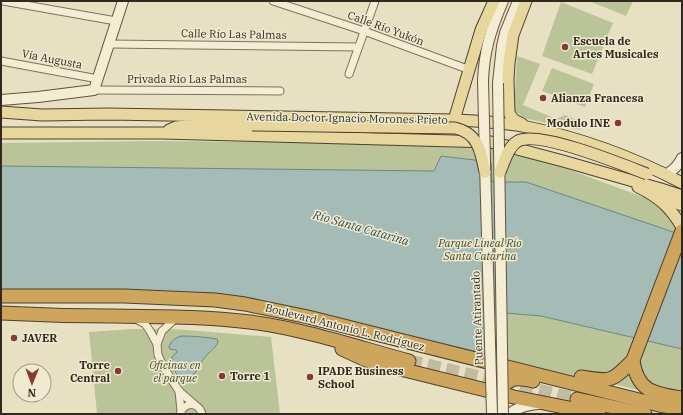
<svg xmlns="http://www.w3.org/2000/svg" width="683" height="415" font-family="'IBM Plex Serif',serif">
  <rect width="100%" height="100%" fill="#e8e0c2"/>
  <!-- green -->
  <g fill="#bbc498">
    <polygon points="589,1 633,1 626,16"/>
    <polygon points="561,2 613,23 592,74 542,56"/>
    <polygon points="517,56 540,64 523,105 556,119 565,115 579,121 583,123 580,130 523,118 514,109"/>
    <polygon points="552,68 594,84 585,107 542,91"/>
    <polygon points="154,141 307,142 490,145 551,163 654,201 682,214 682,399 649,393 610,383 548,372 254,304 1,296 1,143"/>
    <polygon points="133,329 174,329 271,337 280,414 97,414 89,332"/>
  </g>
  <!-- water -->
  <g fill="#a4bbb6" stroke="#6c8783">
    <polygon points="441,156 491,162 492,182 526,182 682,235 682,349 541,316 494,312 495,356 276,304 1,290 1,166 434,171"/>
    <path d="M181,336c12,0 24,1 36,3l1,3c-3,7 -8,9 -12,14 -6,6 -9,16 -15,22 -2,2 -5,3 -8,3 -2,-2 -5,-5 -7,-8 -1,-2 -4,-13 -4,-16l5,-5 -1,-2 -6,-1 -1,-2c2,-6 6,-9 12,-11z"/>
  </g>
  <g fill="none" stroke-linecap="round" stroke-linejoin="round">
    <!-- highway-tunnel -->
    <polyline stroke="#c3bba1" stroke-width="13" stroke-dasharray="13 6" stroke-linecap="butt" points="409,361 577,399"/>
    <defs>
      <g id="street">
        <polyline points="3,1 116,21"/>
        <polyline points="273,1 364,31 470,70"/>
        <polyline points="109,44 358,47"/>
        <polyline points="1,61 98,79"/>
        <polyline points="349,74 375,1"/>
        <polyline points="94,90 280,91"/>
        <polyline points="136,319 145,324 150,331 157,344 158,355 164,368 179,391 195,405"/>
        <polyline points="157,344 162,331 176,318"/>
        <polyline points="179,391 181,411"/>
        <path d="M180,414c4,-12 18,-13 22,0"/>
      </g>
      <g id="secondary">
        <path d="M483,81c1,-30 8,-52 20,-80"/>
        <polyline points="498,83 502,46 505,33 518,1"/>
        <polyline points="1,100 38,97 94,90 123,1"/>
        <path d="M670,172c6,-4 9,-8 12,-14"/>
        <path d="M509,414c9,-7 18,-9 29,-10"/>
      </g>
      <g id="primary">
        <path d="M1,112l41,3 66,-1 346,6c24,1 49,2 73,7 54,11 106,30 155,56"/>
        <polyline points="454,120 481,30 494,1"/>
        <polyline points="522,124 514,120 509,113 508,80 509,63 513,35 526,1"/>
        <polyline points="169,130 176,127 186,126 252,125"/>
        <polyline points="1,133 162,133 491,142 563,161 661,189 682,196"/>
        <path d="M638,187c21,10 32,20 44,40"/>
        <polyline points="661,197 682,205"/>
      </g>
      <g id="highway">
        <path d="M682,231l-49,129c4,32 22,34 49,38"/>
        <polyline points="1,296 124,296 215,300 245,304 308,317 659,405 682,409"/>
        <path d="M1,313c37,2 75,3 112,3 46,1 92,0 137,6 54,7 107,25 159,39"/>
        <polyline points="342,349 366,360 384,365 514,397 599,414"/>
        <path d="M581,377c30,5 31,5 52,-17"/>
        <path d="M498,393c10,-16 18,-16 35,-12"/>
        <polyline points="577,399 645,414"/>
      </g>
    </defs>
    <!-- street casing -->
    <use href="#street" stroke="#7f725c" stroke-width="9"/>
    <!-- secondary casing -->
    <use href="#secondary" stroke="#61533f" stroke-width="12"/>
    <!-- primary casing -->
    <use href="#primary" stroke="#4d402f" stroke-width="13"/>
    <!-- highway casing -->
    <use href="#highway" stroke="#4d402f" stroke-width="15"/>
    <!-- street -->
    <use href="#street" stroke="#f4edd4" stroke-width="7"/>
    <!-- secondary -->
    <use href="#secondary" stroke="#f4edd4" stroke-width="10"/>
    <!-- primary -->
    <use href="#primary" stroke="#e7d69e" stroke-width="11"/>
    <!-- highway -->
    <use href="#highway" stroke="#cda55c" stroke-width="13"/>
    <defs>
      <g id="secondary-bridge">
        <path d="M483,81c3,111 5,222 9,333"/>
        <polyline points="498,83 503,414"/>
      </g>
      <g id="primary-bridge">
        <path d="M252,125l203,3c23,5 26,23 30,44"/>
        <path d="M500,172c4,-9 8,-26 18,-31 20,-11 106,24 129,33"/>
      </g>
    </defs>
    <!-- secondary-bridge casing -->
    <use href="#secondary-bridge" stroke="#61533f" stroke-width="12" stroke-linecap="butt"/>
    <!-- primary-bridge casing -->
    <use href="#primary-bridge" stroke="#4d402f" stroke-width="13" stroke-linecap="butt"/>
    <!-- secondary-bridge -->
    <use href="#secondary-bridge" stroke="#f4edd4" stroke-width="10"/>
    <!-- primary-bridge -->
    <use href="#primary-bridge" stroke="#e7d69e" stroke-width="11"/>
  </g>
  <!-- markers -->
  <g fill="#873a33" stroke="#f0ead1" stroke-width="1.5">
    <circle cx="565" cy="47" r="4"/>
    <circle cx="543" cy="98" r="4"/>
    <circle cx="618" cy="123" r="4"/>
    <circle cx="14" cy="338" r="4"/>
    <circle cx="118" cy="371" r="4"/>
    <circle cx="222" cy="376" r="4"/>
    <circle cx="310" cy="377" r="4"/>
  </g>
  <g text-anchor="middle" stroke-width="3" stroke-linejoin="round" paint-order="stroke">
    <!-- street labels -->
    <g font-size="11" fill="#31291e" stroke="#f0ead1">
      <text transform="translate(386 28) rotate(20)" y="4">Calle Río Yukón</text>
      <text transform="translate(234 34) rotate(1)" y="4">Calle Río Las Palmas</text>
      <text transform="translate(52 59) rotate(11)" y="4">Vía Augusta</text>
      <text x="187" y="83">Privada Río Las Palmas</text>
      <text transform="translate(347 118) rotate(1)" y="4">Avenida Doctor Ignacio Morones Prieto</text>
      <text transform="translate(477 318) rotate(-92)" y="4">Puente Atirantado</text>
      <text transform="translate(345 327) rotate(14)" y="4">Boulevard Antonio L. Rodríguez</text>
    </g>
    <!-- poi labels -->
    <g font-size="11" font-weight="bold" fill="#31291e" stroke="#f0ead1" text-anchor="start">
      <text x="573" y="45">Escuela de<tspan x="573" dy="13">Artes Musicales</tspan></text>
      <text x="551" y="102">Alianza Francesa</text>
      <text x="610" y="127" text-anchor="end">Modulo INE</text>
      <text x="22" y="342">JAVER</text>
      <text x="110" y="369" text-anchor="end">Torre<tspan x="110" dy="13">Central</tspan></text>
      <text x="318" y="375">IPADE Business<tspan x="318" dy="13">School</tspan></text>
      <text x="230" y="380">Torre 1</text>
    </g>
    <!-- park labels -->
    <g font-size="11" font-style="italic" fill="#3f4b27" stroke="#f0ead1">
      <text x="480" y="247">Parque Lineal Río<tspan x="480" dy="13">Santa Catarina</tspan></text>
      <text x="175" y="369">Oficinas en<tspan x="175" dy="13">el parque</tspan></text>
    </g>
    <!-- water labels -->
    <g font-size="12" font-style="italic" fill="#2f4e4f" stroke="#f0ead1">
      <text transform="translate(361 228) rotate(16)" y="4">Río Santa Catarina</text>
    </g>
  </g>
  <!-- border -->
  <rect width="683" height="415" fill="none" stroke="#31291e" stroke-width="4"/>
  <!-- north arrow -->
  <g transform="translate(32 383) rotate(181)"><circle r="19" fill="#f0ead1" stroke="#a49d89"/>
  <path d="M0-3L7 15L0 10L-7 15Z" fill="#873a33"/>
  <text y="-6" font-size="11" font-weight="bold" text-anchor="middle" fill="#31291e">N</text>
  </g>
</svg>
